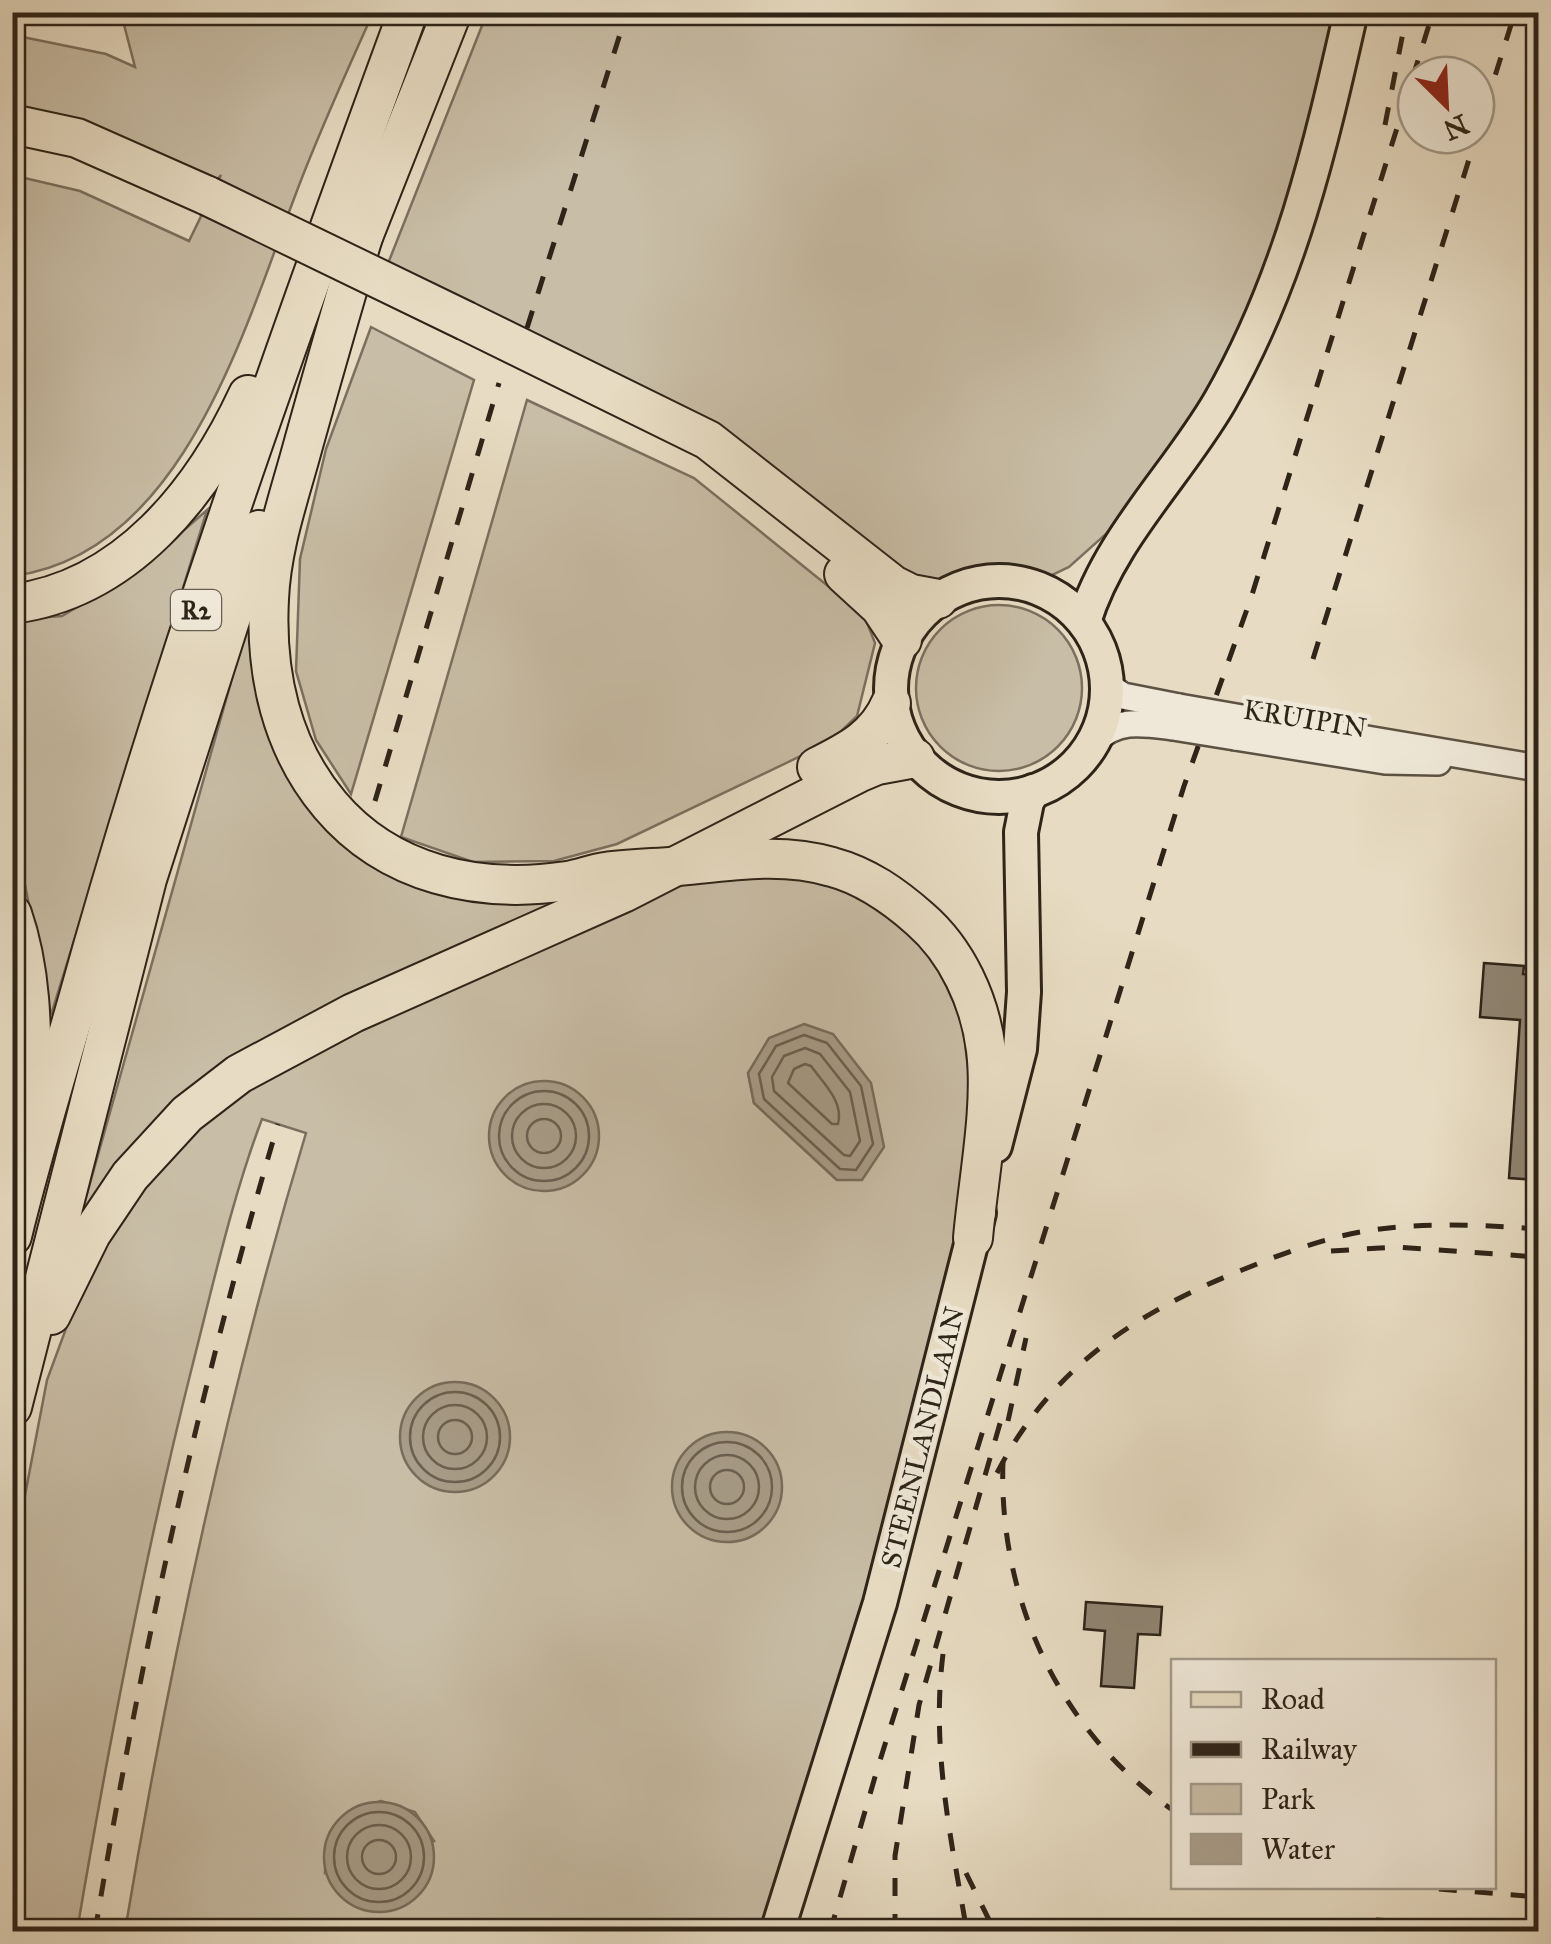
<svg xmlns="http://www.w3.org/2000/svg" width="1551" height="1944" font-family="'IM FELL Great Primer',serif">
  <rect width="100%" height="100%" fill="#e7dcc3"/>
  <filter id="stains"><feTurbulence type="fractalNoise" baseFrequency=".002" numOctaves="4"/><feColorMatrix values="0 0 0 0 .2 0 0 0 0 .09 0 0 0 0 .02 0 0 0 .5 -.17"/></filter>
  <radialGradient id="worn" r=".72"><stop offset=".6" stop-color="#630" stop-opacity="0"/><stop offset="1" stop-color="#630" stop-opacity=".3"/></radialGradient>
  <!-- green -->
  <g fill="#c8bda6" stroke="#7b705f" stroke-width="2.5" fill-rule="evenodd">
    <path d="M121,13h252c-27,60 -55,121 -78,183 -51,134 -113,358 -282,380l-1,-401 68,16 109,50 32,-66 -6,7 -202,-74v-73l93,19 29,13z"/>
    <path d="M487,13h851l-53,214 -76,168 -84,122 -56,50 -23,11c-23,-8 -47,-12 -70,-8 -28,6 -31,18 -61,12l-528,-316z"/>
    <polygon points="371,327 474,380 351,794 316,740 296,671 300,559 326,449"/>
    <polygon points="527,400 694,478 864,615 875,643 857,716 830,742 617,844 554,861 473,862 401,837"/>
    <polygon points="207,510 51,1015 22,870 13,854 12,620 62,616 136,572"/>
    <circle cx="999" cy="688" r="83"/>
    <polygon points="249,618 270,736 383,866 574,898 259,1044 80,1219"/>
    <path d="M750,876h37l41,8 30,12 32,19 26,24 19,22 27,59 9,71 -14,143 -92,364 -105,333 -141,1 -10,-4 -11,4 -473,-1c45,-270 102,-535 181,-798l-44,-14c-30,79 -49,166 -70,248 -47,187 -83,375 -115,564l-64,1v-374l34,-178 31,-84 27,-54 37,-56 56,-60 50,-39 57,-33 374,-170zM748,1073l89,107 -83,-77zM381,1801l34,11 19,29 -109,32c1,-49 9,-59 56,-72z"/>
  </g>
  <!-- water -->
  <g fill="#a89d89" stroke="#776d5c" stroke-width="2.5">
    <polygon points="804,1024 833,1034 871,1083 884,1147 862,1180 837,1180 754,1103 748,1073 769,1038"/>
    <circle cx="544" cy="1136" r="55"/>
    <circle cx="455" cy="1437" r="55"/>
    <circle cx="727" cy="1487" r="55"/>
    <circle cx="379" cy="1857" r="55"/>
  </g>
  <g fill="none" stroke-linecap="round" stroke-linejoin="round">
    <!-- shore -->
    <g stroke="#6b6050" stroke-width="2.5">
      <polygon points="804,1035 827,1043 861,1086 873,1144 856,1170 840,1169 764,1099 759,1074 776,1046"/>
      <polygon points="805,1048 820,1054 850,1092 860,1141 850,1156 844,1155 774,1091 772,1077 784,1056"/>
      <path d="M805,1064l6,2c13,18 33,36 27,58h-6l-44,-41 6,-14z"/>
      <circle cx="544" cy="1136" r="45"/>
      <circle cx="544" cy="1136" r="32"/>
      <circle cx="544" cy="1136" r="17"/>
      <circle cx="455" cy="1437" r="45"/>
      <circle cx="455" cy="1437" r="32"/>
      <circle cx="455" cy="1437" r="17"/>
      <circle cx="727" cy="1487" r="45"/>
      <circle cx="727" cy="1487" r="32"/>
      <circle cx="727" cy="1487" r="17"/>
      <circle cx="379" cy="1857" r="45"/>
      <circle cx="379" cy="1857" r="32"/>
      <circle cx="379" cy="1857" r="17"/>
    </g>
  </g>
  <!-- building -->
  <g fill="#8e8471" stroke="#2e2418" stroke-width="2.5">
    <polygon points="1484,963 1524,966 1523,974 1538,975 1538,1180 1509,1178 1520,1020 1480,1017"/>
    <polygon points="1086,1602 1162,1607 1160,1635 1138,1634 1134,1688 1101,1686 1105,1631 1084,1629"/>
  </g>
  <g fill="none" stroke-linecap="round" stroke-linejoin="round">
    <defs>
      <g id="minor">
        <polyline points="1107,685 1123,696 1179,707"/>
        <polyline points="1242,718 1538,768"/>
        <polyline points="1235,737 1385,761 1438,762"/>
        <path d="M1094,741c24,-23 48,-18 79,-14"/>
      </g>
      <g id="major">
        <circle cx="999" cy="689" r="108"/>
        <path d="M1084,622c25,-83 93,-147 136,-221 70,-122 100,-252 131,-389"/>
        <polyline points="995,1146 1020,1049 1024,992 1021,832 1027,802 1033,791"/>
        <polyline points="777,1932 880,1603 979,1213"/>
      </g>
      <g id="highway">
        <polyline points="12,124 77,138 208,196"/>
        <path d="M364,233c-22,75 -44,151 -65,227 -13,46 -28,91 -30,139 -4,74 12,148 61,206 59,70 149,89 237,76 13,-2 25,-7 38,-9 31,-4 63,-4 94,-8 45,-5 89,-10 133,3 34,9 62,29 88,52 37,32 60,82 66,131 7,57 -8,130 -13,188"/>
        <polyline points="355,257 452,12"/>
        <polyline points="466,321 708,440 893,585 911,594 938,599"/>
        <polyline points="844,574 880,607 902,640"/>
        <path d="M12,604c114,-14 191,-112 236,-209"/>
        <path d="M817,767c32,-16 60,-30 74,-64"/>
        <path d="M12,914c23,66 19,135 20,205"/>
        <path d="M12,1236c19,-78 43,-156 65,-233 93,-336 211,-664 331,-991"/>
        <polyline points="51,1315 91,1234 130,1176 187,1114 239,1074 353,1013 623,893 858,773 877,765 915,758"/>
        <polyline points="12,1407 147,879 259,530"/>
      </g>
    </defs>
    <!-- minor casing -->
    <use href="#minor" stroke="#5c5243" stroke-width="30"/>
    <!-- major casing -->
    <use href="#major" stroke="#2e2418" stroke-width="38"/>
    <!-- highway casing -->
    <use href="#highway" stroke="#2e2418" stroke-width="42"/>
    <!-- minor -->
    <use href="#minor" stroke="#efe8d8" stroke-width="25"/>
    <!-- major -->
    <use href="#major" stroke="#e7dcc3" stroke-width="32"/>
    <!-- highway -->
    <use href="#highway" stroke="#e7dcc3" stroke-width="38"/>
    <!-- rail -->
    <g stroke="#2e2418" stroke-width="5" stroke-dasharray="18 18" stroke-linecap="butt">
      <polyline points="1385,125 1407,12"/>
      <polyline points="527,328 627,12"/>
      <polyline points="1313,659 1515,12"/>
      <polyline points="375,801 499,383"/>
      <polyline points="1331,1251 1396,1247 1538,1257"/>
      <polyline points="1008,1421 1026,1338"/>
      <path d="M1003,1461c-5,137 56,271 171,350"/>
      <path d="M997,1473c54,-105 138,-160 245,-203 42,-17 84,-33 130,-40 55,-8 111,-5 166,-1"/>
      <path d="M943,1654c-12,95 8,185 24,278"/>
      <polyline points="966,1873 995,1932"/>
      <polyline points="1403,1886 1538,1897"/>
      <polyline points="1376,1920 1538,1928"/>
      <path d="M95,1932c45,-274 104,-542 183,-808"/>
      <polyline points="830,1932 877,1770 1184,786 1251,598 1433,12"/>
      <polyline points="895,1932 895,1856 919,1705 1005,1406"/>
    </g>
    <defs>
      <g id="minor-bridge">
        <polyline points="1179,707 1242,718"/>
        <polyline points="1173,727 1235,737"/>
      </g>
      <polyline id="highway-bridge" points="208,196 466,321"/>
    </defs>
    <!-- minor-bridge casing -->
    <use href="#minor-bridge" stroke="#5c5243" stroke-width="30" stroke-linecap="butt"/>
    <!-- highway-bridge casing -->
    <use href="#highway-bridge" stroke="#2e2418" stroke-width="42" stroke-linecap="butt"/>
    <!-- minor-bridge -->
    <use href="#minor-bridge" stroke="#efe8d8" stroke-width="25"/>
    <!-- highway-bridge -->
    <use href="#highway-bridge" stroke="#e7dcc3" stroke-width="38"/>
  </g>
  <g text-anchor="middle" stroke-width="9" stroke-linejoin="round" paint-order="stroke">
    <!-- shield labels -->
    <rect fill="#efe8d8" stroke="#685f52" stroke-width="2.5" x="171" y="590" width="50" height="40" rx="8"/>
    <g font-size="25" font-weight="bold" fill="#2e2418">
      <text x="196" y="619">R2</text>
    </g>
    <!-- street labels -->
    <g font-size="28" fill="#2e2418" stroke="#efe8d8">
      <text transform="translate(1305 718) rotate(9)" y="10">KRUIPIN</text>
      <text transform="translate(922 1437) rotate(-76)" y="10">STEENLANDLAAN</text>
    </g>
  </g>
  <!-- margin -->
  <rect width="1551" height="1944" fill="none" stroke="#e7dcc3" stroke-width="50"/>
  <rect x="15" y="15" width="1521" height="1914" fill="none" stroke="#2e2418" stroke-width="5"/>
  <rect x="25" y="25" width="1501" height="1894" fill="none" stroke="#2e2418" stroke-width="2.5"/>
  <!-- legend -->
  <rect x="1171" y="1659" width="325" height="230" fill="#efe8d8" stroke="#a29a8b" stroke-width="2.5"/>
  <rect x="1191" y="1692" width="50" height="15" fill="#e7dcc3" stroke="#a29a8b" stroke-width="2.5"/>
  <text x="1261" y="1709" font-size="30" fill="#2e2418">Road</text>
  <rect x="1191" y="1742" width="50" height="15" fill="#2e2418" stroke="#a29a8b" stroke-width="2.5"/>
  <text x="1261" y="1759" font-size="30" fill="#2e2418">Railway</text>
  <rect x="1191" y="1784" width="50" height="30" fill="#c8bda6" stroke="#a29a8b" stroke-width="2.5"/>
  <text x="1261" y="1809" font-size="30" fill="#2e2418">Park</text>
  <rect x="1191" y="1834" width="50" height="30" fill="#a89d89" stroke="#a29a8b" stroke-width="2.5"/>
  <text x="1261" y="1859" font-size="30" fill="#2e2418">Water</text>
  <!-- north arrow -->
  <g transform="translate(1446 105) rotate(156)"><circle r="48" fill="#efe8d8" stroke="#a29a8b" stroke-width="2.5"/>
  <path d="M0-8L18 38L0 25L-18 38Z" fill="#8f2418"/>
  <text y="-15" font-size="28" font-weight="bold" text-anchor="middle" fill="#2e2418">N</text>
  </g>
  <rect width="100%" height="100%" filter="url(#stains)"/>
  <rect width="100%" height="100%" fill="url(#worn)"/>
</svg>
